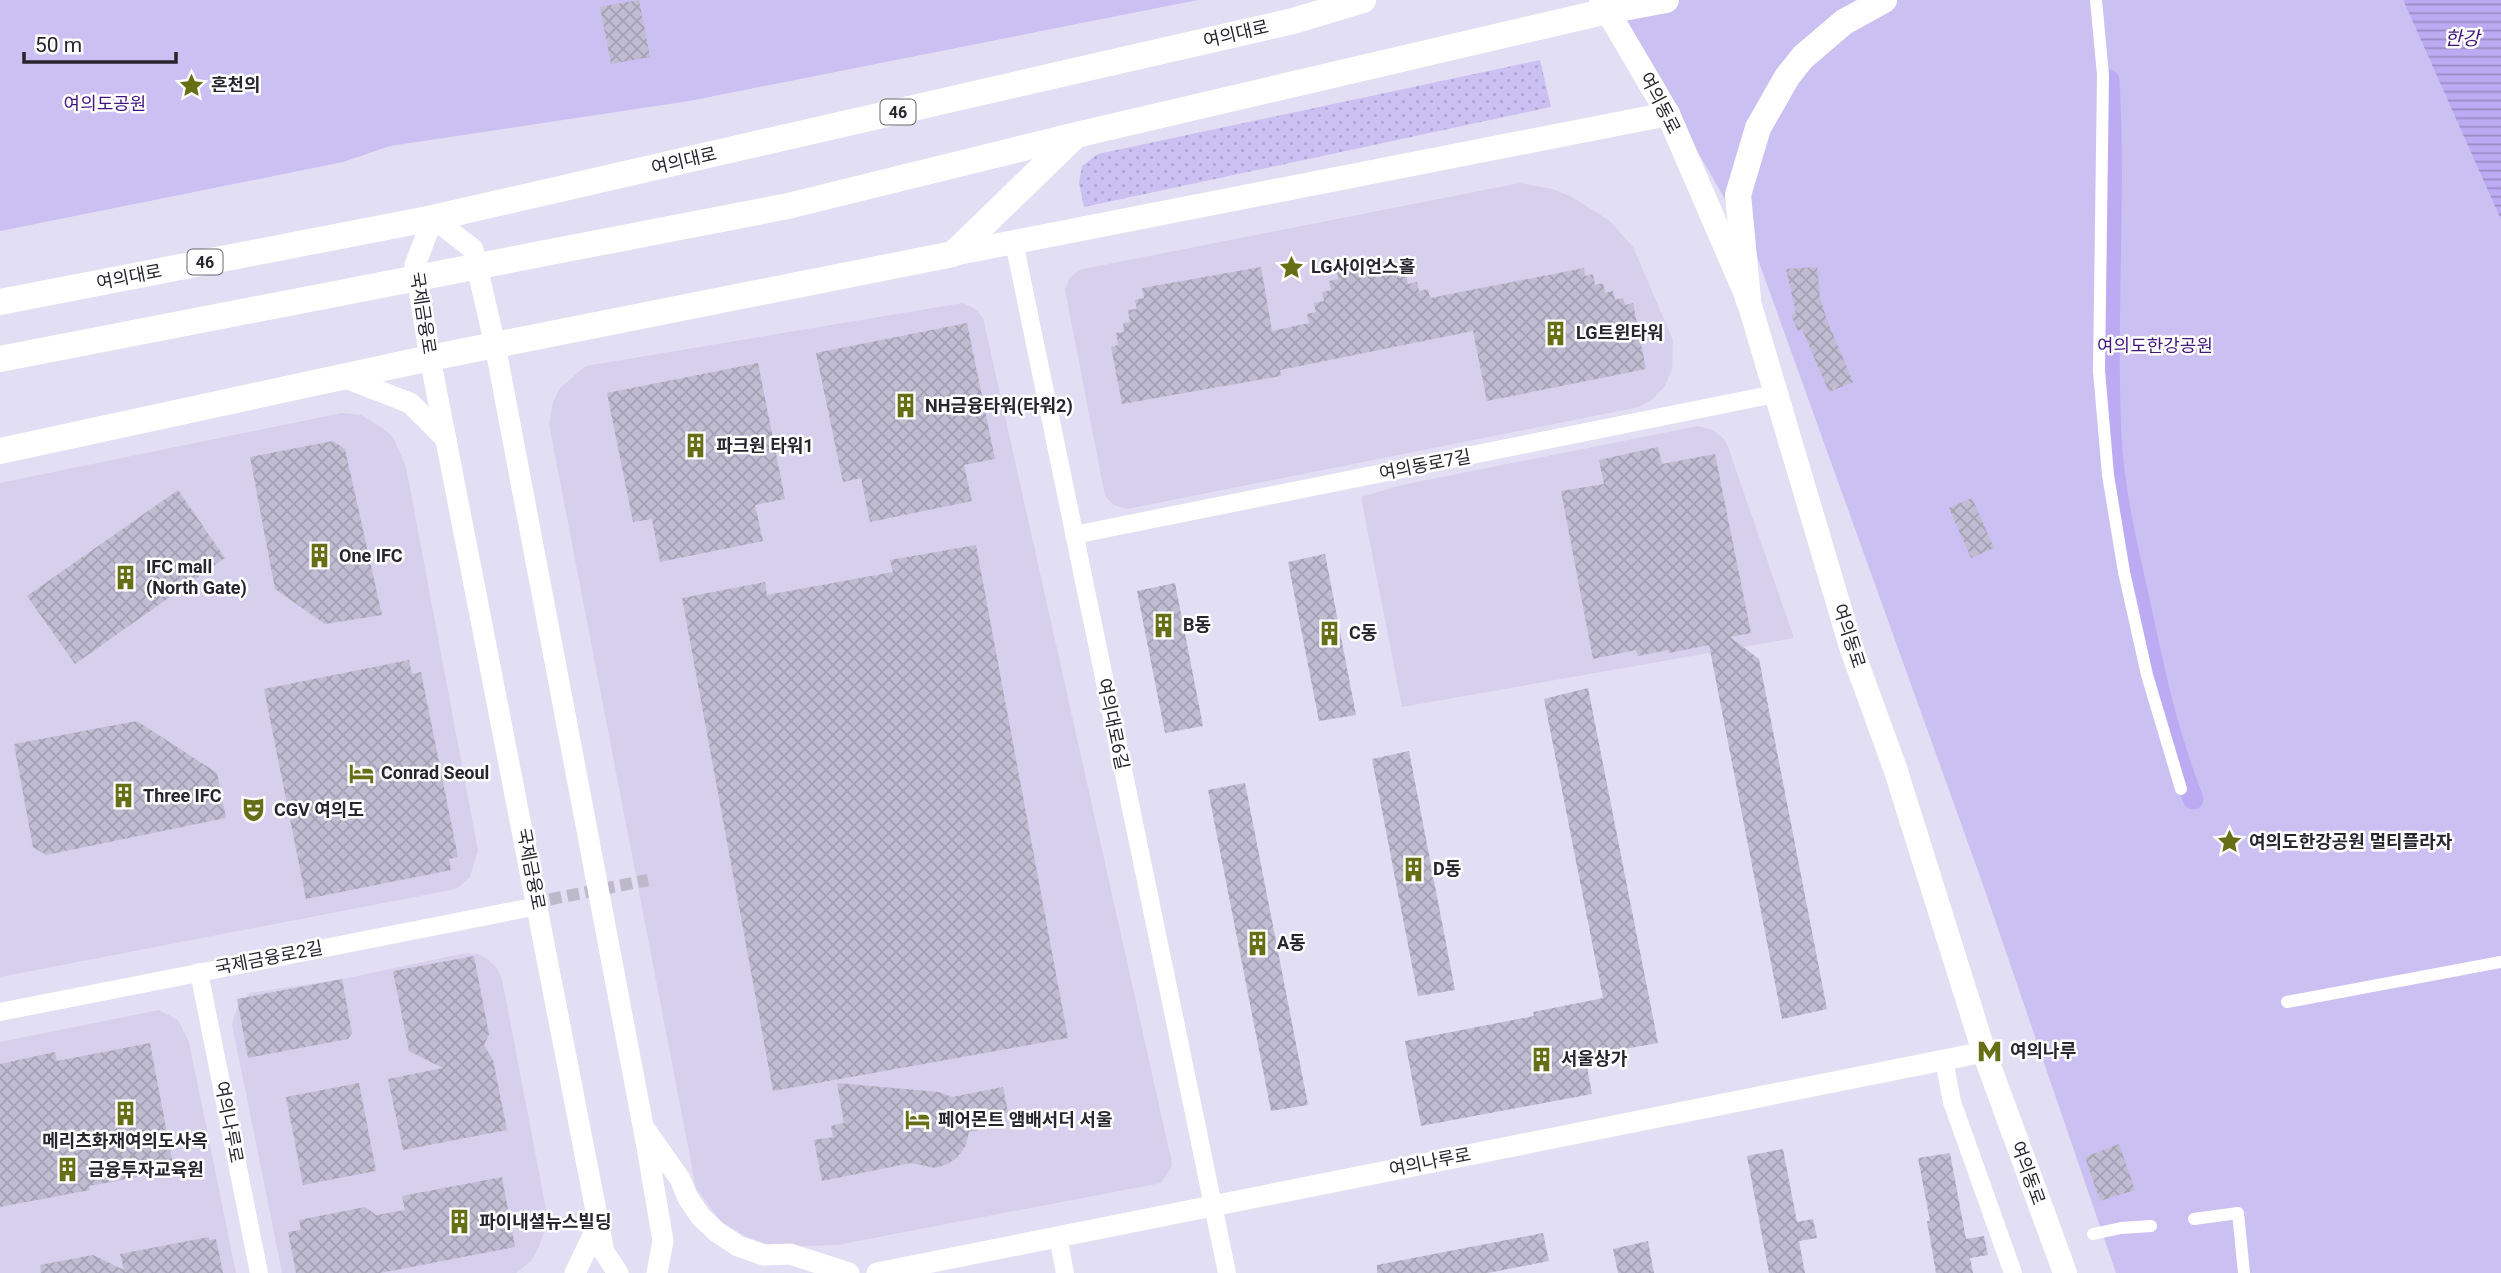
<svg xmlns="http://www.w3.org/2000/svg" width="2501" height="1273" font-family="Roboto,'Noto Sans KR',sans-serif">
  <defs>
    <pattern id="garden-dots" width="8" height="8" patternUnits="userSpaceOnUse" patternTransform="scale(1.75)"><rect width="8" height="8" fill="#cac0f2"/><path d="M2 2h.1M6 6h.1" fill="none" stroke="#aea5d0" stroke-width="1.8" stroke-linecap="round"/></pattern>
    <pattern id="water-rules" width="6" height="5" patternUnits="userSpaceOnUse" patternTransform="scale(1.75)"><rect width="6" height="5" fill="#bcabf3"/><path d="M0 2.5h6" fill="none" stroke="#998bc5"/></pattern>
    <pattern id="building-cross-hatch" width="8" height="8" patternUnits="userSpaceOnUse" patternTransform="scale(1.75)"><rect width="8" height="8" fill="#c0bcd1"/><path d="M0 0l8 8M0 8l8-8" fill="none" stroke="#a5a1b4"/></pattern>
  </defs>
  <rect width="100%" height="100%" fill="#e2def3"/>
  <!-- built -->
  <g fill="#d6d0ec">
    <polygon points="1520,183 1552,189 1570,196 1610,221 1633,247 1673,340 1672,370 1664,387 1653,399 1639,407 1127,509 1114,505 1105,496 1065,290 1069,279 1075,273 1083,269"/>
    <polygon points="963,303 975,309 983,318 1172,1163 1171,1168 1161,1183 837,1245 777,1247 747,1237 721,1222 696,1188 549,424 553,402 560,388 586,366"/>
    <polygon points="342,413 361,415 384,429 393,437 406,467 478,851 470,877 459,887 451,890 0,977 0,483"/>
    <polygon points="1698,426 1713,430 1723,438 1728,447 1794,638 1402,707 1361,497 1402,485"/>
    <polygon points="465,953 478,954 487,959 496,967 502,979 546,1209 546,1228 537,1251 531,1261 516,1273 282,1273 232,1024 237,1008 250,993 348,978"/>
    <polygon points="159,1010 178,1020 189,1042 236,1273 0,1273 0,1042"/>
  </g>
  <!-- park -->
  <g fill="#cac0f2">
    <polygon points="0,0 1198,0 689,101 390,146 343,162 0,231"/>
    <polygon points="1610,0 2403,0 2501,220 2501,1273 2116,1273 1981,879 1755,251"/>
  </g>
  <!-- garden -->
  <polygon fill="url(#garden-dots)" points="1540,60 1551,107 1084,207 1079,183 1082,166 1098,154"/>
  <!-- water -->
  <polygon fill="url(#water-rules)" points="2403,0 2501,0 2501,220"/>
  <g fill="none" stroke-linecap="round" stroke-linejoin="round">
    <!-- canal -->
    <path stroke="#bcabf3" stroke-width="21" d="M2109,80c7,119 -4,238 2,357 3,56 17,113 29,167 14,67 28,132 53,195"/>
  </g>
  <!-- building -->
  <g fill="url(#building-cross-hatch)">
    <polygon points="639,0 650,57 611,64 600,7"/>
    <polygon points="1383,261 1385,270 1394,268 1396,277 1406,275 1408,284 1417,282 1419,291 1428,289 1430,298 1584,268 1585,276 1593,274 1595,285 1603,283 1605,293 1613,291 1615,300 1623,298 1625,305 1633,303 1646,369 1487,401 1473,331 1280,370 1281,376 1122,404 1111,347 1118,345 1116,333 1124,332 1123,323 1130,322 1128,310 1137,309 1135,300 1144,298 1142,288 1261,267 1272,331 1309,323 1307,314 1316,312 1314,303 1324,301 1322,292 1331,290 1329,281 1338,279 1337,270"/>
    <polygon points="1817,267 1820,298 1827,320 1853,382 1829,392 1802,329 1798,331 1791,315 1796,313 1786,269"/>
    <polygon points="967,323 995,459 964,465 972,501 870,522 861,478 843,482 816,353"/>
    <polygon points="758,363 785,499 755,505 763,541 660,562 652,519 633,522 607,393"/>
    <polygon points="333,441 345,449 382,615 325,624 275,589 250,457"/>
    <polygon points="1658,447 1662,464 1715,454 1751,633 1730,637 1759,659 1827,1009 1782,1019 1709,645 1669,653 1668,650 1638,656 1636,650 1593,659 1561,491 1604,484 1599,460"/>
    <polygon points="178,490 225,558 75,664 27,596"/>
    <polygon points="1972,498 1994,548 1971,558 1949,508"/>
    <polygon points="976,545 1068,1038 773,1091 682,598 765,582 767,595 893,572 890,560"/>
    <polygon points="1325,554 1356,715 1319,721 1288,562"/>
    <polygon points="1175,583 1203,726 1165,733 1137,591"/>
    <polygon points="409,660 412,674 421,672 458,857 449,859 451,870 306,899 264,689"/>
    <polygon points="1588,688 1658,1043 1585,1056 1592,1094 1421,1126 1405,1041 1534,1016 1533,1012 1603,998 1544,699"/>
    <polygon points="137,721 217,773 226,818 46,855 33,847 14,744"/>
    <polygon points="1409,751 1455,990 1418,996 1372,759"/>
    <polygon points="1245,783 1308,1105 1271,1111 1208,790"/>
    <polygon points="474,956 489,1034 484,1045 493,1060 507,1130 403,1150 388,1079 443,1068 409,1051 393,971"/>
    <polygon points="342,979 352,1033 348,1039 248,1058 237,999"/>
    <polygon points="150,1043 174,1170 89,1186 90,1190 0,1207 0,1064 55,1052 57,1061"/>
    <polygon points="359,1083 376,1171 303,1185 286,1097"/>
    <polygon points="837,1083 939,1092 952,1097 1003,1087 1008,1113 992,1116 994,1127 969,1132 966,1145 958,1156 948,1164 935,1168 911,1163 822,1181 814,1140 833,1137 831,1126 844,1123"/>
    <polygon points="2119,1144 2135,1190 2100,1201 2085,1157"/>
    <polygon points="1783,1149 1797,1222 1813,1219 1817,1238 1799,1241 1805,1273 1769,1273 1747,1156"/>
    <polygon points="1950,1153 1966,1239 1984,1236 1988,1255 1970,1258 1973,1273 1936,1273 1927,1221 1930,1221 1918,1158"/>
    <polygon points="502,1177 515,1247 380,1273 296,1273 288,1232 301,1230 299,1220 365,1207 376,1215 405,1210 402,1196"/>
    <polygon points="1543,1233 1549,1261 1488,1273 1377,1273 1377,1265"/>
    <polygon points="209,1237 209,1240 216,1239 223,1273 41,1273 40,1265 93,1255 124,1270 120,1254"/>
    <polygon points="1648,1241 1654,1273 1618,1273 1613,1249"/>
  </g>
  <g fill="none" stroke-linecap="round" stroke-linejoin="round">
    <!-- pedestrian-tunnel -->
    <polyline stroke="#bdb9cb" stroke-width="12" stroke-dasharray="12 6" stroke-linecap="butt" points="532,903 648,880"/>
    <!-- pedestrian -->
    <g stroke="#fff" stroke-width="12">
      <polyline points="2096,0 2103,75 2099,371 2108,475 2124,572 2147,675 2181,789"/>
      <polyline points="2287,1002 2501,962"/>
      <polyline points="2194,1219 2238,1213 2244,1273"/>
      <polyline points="2093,1234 2121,1228 2151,1226"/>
    </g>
    <!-- minor -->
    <g stroke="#fff" stroke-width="18">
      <polyline points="1014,242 1227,1273"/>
      <polyline points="1074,535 1775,394"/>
      <polyline points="199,972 259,1273"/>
      <polyline points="0,1012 538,906"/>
      <polyline points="1944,1060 1952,1102 2013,1273"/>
      <polyline points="1058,1237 1065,1273"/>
    </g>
    <!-- tertiary -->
    <g stroke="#fff" stroke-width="21">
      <polyline points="343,377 410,403 446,439"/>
      <polyline points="647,1132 680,1179 688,1198 701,1217 717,1232 738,1246 764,1255 790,1254 849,1273"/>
      <polyline points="575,1273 599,1223"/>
      <polyline points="618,1273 604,1252 430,358 415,265 433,218 473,249 495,345 647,1147 663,1241 657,1273"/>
      <polyline points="877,1273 1984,1052"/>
    </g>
    <!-- secondary -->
    <g stroke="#fff" stroke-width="24">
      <polyline points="1601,0 1668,114 1748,299 1852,650 1895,768 1984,1052 2065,1273"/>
      <polyline points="953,254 1668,114"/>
    </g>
    <!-- primary -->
    <g stroke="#fff" stroke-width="26">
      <polyline points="1748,299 1738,195 1758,128 1787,77 1803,57 1844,22 1884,0"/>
      <polyline points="0,302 433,218 1293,21 1363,0"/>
      <polyline points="0,359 788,206 1076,135 1607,11 1666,0"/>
      <polyline points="0,451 430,358 953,254 1075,136"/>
    </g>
  </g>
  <!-- icons -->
  <defs>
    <symbol id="sight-bare" viewBox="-9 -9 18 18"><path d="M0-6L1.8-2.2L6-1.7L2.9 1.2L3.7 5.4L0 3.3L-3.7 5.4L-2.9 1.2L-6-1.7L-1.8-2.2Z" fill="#676f16" stroke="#fff" stroke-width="2.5" paint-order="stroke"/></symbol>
    <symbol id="building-bare" viewBox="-9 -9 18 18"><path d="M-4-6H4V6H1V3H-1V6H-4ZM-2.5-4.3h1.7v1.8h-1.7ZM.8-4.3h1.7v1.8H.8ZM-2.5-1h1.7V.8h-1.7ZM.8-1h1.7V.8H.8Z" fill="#676f16" stroke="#fff" stroke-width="2.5" paint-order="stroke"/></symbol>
    <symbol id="hotel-bare" viewBox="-9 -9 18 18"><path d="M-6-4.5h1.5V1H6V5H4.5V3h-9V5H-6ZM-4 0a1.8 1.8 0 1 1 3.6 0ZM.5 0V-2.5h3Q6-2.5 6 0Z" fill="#676f16" stroke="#fff" stroke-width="2.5" paint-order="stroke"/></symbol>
    <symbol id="theatre-bare" viewBox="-9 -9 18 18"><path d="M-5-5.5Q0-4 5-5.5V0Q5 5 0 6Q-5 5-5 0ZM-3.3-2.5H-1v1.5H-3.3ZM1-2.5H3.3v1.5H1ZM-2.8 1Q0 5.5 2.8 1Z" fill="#676f16" stroke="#fff" stroke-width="2.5" paint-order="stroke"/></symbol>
    <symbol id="metro-bare" viewBox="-9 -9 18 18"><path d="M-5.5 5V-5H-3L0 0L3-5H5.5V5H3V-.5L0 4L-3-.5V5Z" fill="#676f16" stroke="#fff" stroke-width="2.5" paint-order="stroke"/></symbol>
  </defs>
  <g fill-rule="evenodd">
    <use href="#sight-bare" x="174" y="68" width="35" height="35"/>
    <use href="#sight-bare" x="1274" y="250" width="35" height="35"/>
    <use href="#building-bare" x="1538" y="316" width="35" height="35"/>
    <use href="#building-bare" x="888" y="388" width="35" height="35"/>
    <use href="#building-bare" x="678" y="428" width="35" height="35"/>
    <use href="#building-bare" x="302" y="538" width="35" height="35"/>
    <use href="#building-bare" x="108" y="560" width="35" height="35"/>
    <use href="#building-bare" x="1146" y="608" width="35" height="35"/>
    <use href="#building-bare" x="1312" y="616" width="35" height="35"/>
    <use href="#hotel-bare" x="344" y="756" width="35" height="35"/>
    <use href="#building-bare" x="106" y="778" width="35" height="35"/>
    <use href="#theatre-bare" x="236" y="792" width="35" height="35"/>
    <use href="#sight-bare" x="2212" y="824" width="35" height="35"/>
    <use href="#building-bare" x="1396" y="852" width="35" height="35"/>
    <use href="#building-bare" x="1240" y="926" width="35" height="35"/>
    <use href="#metro-bare" x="1972" y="1034" width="35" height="35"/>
    <use href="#building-bare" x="1524" y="1042" width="35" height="35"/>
    <use href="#building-bare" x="108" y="1096" width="35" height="35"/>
    <use href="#hotel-bare" x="900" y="1102" width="35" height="35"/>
    <use href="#building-bare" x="50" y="1152" width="35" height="35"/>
    <use href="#building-bare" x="442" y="1204" width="35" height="35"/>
  </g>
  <g text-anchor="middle" stroke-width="5" stroke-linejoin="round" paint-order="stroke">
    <!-- shield labels -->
    <g fill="#fff" stroke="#68666c" stroke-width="2">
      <rect x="880.5" y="99.5" width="35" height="25" rx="5"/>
      <rect x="187.5" y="249.5" width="35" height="25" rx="5"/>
    </g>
    <g font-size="16" font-weight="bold" fill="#27252d">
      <text x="898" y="118">46</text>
      <text x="205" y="268">46</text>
    </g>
    <!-- street labels -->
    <g font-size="18" fill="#27252d" stroke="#fff">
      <text transform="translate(1236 34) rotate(-13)" y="6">여의대로</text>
      <text transform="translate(1660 103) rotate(63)" y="6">여의동로</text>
      <text transform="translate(684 161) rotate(-13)" y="6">여의대로</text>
      <text transform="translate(129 277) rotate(-11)" y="6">여의대로</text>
      <text transform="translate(423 313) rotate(81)" y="6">국제금융로</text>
      <text transform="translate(1425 465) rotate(-11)" y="6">여의동로7길</text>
      <text transform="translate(1849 636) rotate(72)" y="6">여의동로</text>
      <text transform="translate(1113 724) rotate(78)" y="6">여의대로6길</text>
      <text transform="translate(531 869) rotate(79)" y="6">국제금융로</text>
      <text transform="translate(269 958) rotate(-11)" y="6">국제금융로2길</text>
      <text transform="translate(229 1122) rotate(79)" y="6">여의나루로</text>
      <text transform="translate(1430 1162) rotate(-11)" y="6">여의나루로</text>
      <text transform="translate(2028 1173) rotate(70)" y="6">여의동로</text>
    </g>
    <!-- poi labels -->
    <g font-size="18" font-weight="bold" fill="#27252d" stroke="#fff" text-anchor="start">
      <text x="211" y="91">혼천의</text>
      <text x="1311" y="273">LG사이언스홀</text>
      <text x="1576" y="339">LG트윈타워</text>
      <text x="925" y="412">NH금융타워(타워2)</text>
      <text x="716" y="452">파크원 타워1</text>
      <text x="339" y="562">One IFC</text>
      <text x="146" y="573">IFC mall<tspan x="146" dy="21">(North Gate)</tspan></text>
      <text x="1183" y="631">B동</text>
      <text x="1349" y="639">C동</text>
      <text x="381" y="779">Conrad Seoul</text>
      <text x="143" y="802">Three IFC</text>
      <text x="274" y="816">CGV 여의도</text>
      <text x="2249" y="848">여의도한강공원 멀티플라자</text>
      <text x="1433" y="875">D동</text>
      <text x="1277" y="949">A동</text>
      <text x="2010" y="1057">여의나루</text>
      <text x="1561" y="1065">서울상가</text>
      <text x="938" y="1126">페어몬트 앰배서더 서울</text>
      <text x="125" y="1147" text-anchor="middle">메리츠화재여의도사옥</text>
      <text x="88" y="1176">금융투자교육원</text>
      <text x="479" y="1228">파이내셜뉴스빌딩</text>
    </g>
    <!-- park labels -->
    <g font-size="18" fill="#41177e" stroke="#fff">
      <text x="105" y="110">여의도공원</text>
      <text x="2155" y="352">여의도한강공원</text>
    </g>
    <!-- water labels -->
    <g font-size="19" font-style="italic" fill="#3e137a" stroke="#fff">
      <text x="2462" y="45">한강</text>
    </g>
  </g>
  <!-- scale -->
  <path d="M24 52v10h152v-10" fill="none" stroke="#27252d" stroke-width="3.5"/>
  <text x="35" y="52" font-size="21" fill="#27252d" stroke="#ffffff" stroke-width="5" paint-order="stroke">50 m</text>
</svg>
